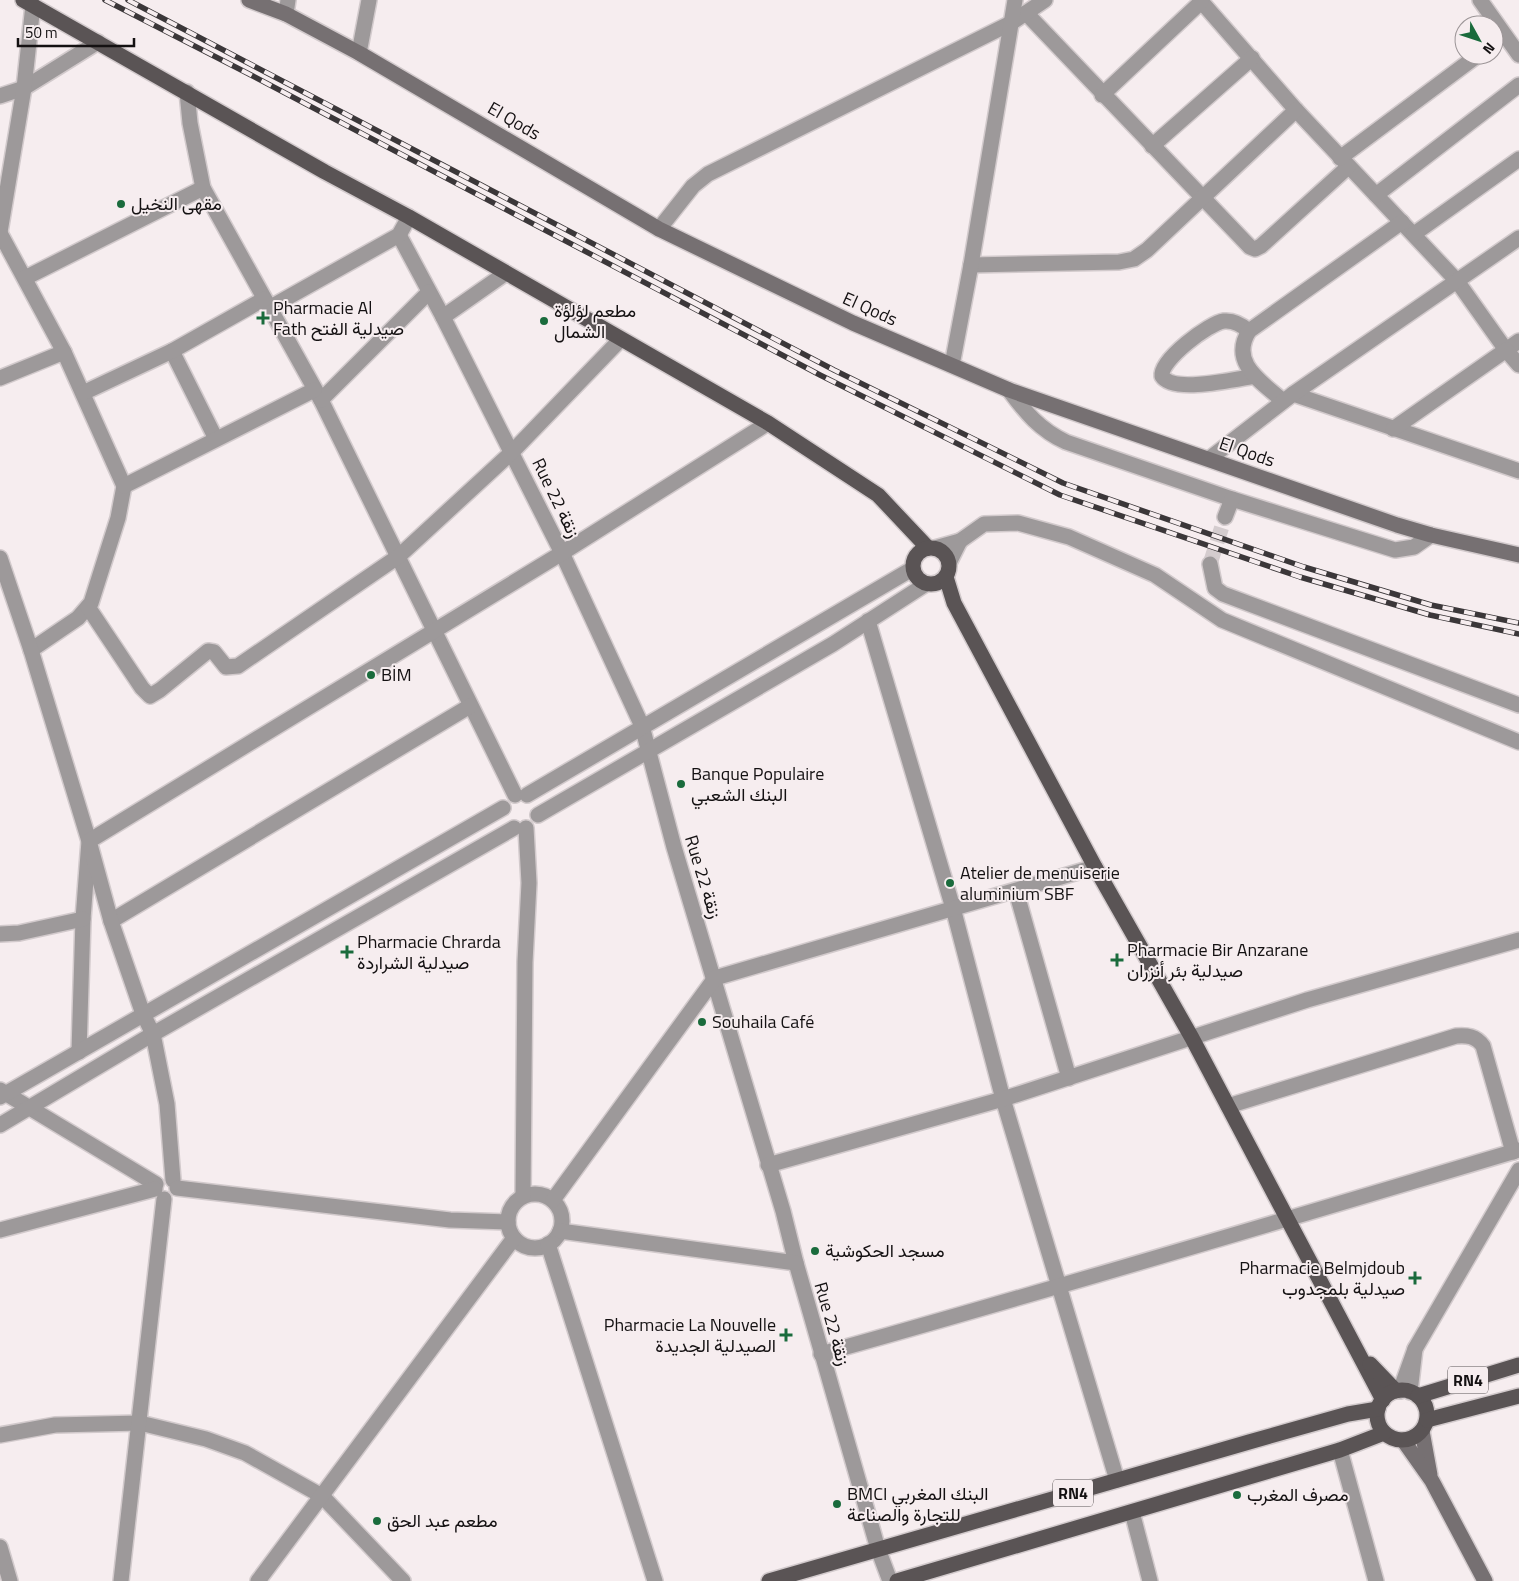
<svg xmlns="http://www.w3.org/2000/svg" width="1519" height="1581" font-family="'Titillium Web',Vazirmatn,sans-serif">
  <rect width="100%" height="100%" fill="#f6edef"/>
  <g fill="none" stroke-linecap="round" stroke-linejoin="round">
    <!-- street-tunnel -->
    <polyline stroke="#d4ccce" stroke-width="15" stroke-dasharray="15 8" stroke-linecap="butt" points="1210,564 1225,517"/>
    <defs>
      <g id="street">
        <polyline points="1200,0 1296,110 1457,281 1506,350 1519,341"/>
        <polyline points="1480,0 1519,55"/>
        <polyline points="1026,13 1250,247 1255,249 1261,246 1348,167"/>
        <polyline points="286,14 288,0"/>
        <polyline points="359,53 369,0"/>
        <polyline points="187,92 190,123 203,188 321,400 515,795"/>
        <polyline points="1102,95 1201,2"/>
        <polyline points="0,96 24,88 98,42"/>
        <polyline points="1152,146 1252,58"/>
        <polyline points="1340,158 1478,55"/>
        <polyline points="1376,195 1519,85"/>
        <polyline points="659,229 693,186 708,174 1011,23 1045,0"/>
        <polyline points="0,232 24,88 33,5"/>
        <polyline points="0,233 64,352"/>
        <polyline points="1414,234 1519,159"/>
        <polyline points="399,235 443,317"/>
        <polyline points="971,265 1119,262 1134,259 1147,250 1296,110"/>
        <polyline points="506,273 443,317 562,553 642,726 674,847 783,1211 796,1263 878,1549 890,1581"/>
        <polyline points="25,278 203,188"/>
        <polyline points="269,308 399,235 409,217"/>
        <path d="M1249,331c-7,-6 -15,-11 -25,-10 -15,2 -64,39 -62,55 11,18 74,3 93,0"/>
        <polyline points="172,351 216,439"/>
        <polyline points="952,365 971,265 1015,0"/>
        <polyline points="0,378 64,352 124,486 118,518 91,603 78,618 31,650"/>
        <path d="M1009,390c16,22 31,40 57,52l166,57 163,51 19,-3 17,-12"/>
        <polyline points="83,393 172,351 264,299"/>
        <polyline points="1293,394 1519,471"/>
        <polyline points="321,400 429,292"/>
        <path d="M1283,401c-21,-19 -54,-38 -34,-70l153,-109"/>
        <polyline points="1393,429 1506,350 1519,365"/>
        <polyline points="1209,459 1293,394 1519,238"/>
        <polyline points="124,486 314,390"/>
        <polyline points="1225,517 1232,499"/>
        <polyline points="960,541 984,524 1018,523 1069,537 1155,575 1222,620 1519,742"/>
        <polyline points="935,548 960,541 949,563"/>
        <polyline points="0,558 31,650 89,841 83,919 79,1052"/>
        <polyline points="1210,564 1215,588 1223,594 1519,705"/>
        <polyline points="88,607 142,688 150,696 160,690 208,651 214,652 226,667 238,666 399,556 512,452 620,340"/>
        <polyline points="868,621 953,908 1003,1099 1117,1480"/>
        <polyline points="527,795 912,569"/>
        <polyline points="538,815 833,644 926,584"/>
        <polyline points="1016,891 1069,1078"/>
        <polyline points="111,921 470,706"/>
        <polyline points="0,934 19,933 83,919"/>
        <polyline points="0,1090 156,1184"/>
        <polyline points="0,1097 503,808"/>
        <path d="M1228,1106l228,-70c11,-1 20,0 27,10l30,106"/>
        <polyline points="0,1125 153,1034 514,828"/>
        <polyline points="768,1165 1003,1099 1307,1000 1519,940"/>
        <polyline points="173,1180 167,1104 153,1034 143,1014 111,921 89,841 562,553 768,423"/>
        <polyline points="177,1188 450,1220 508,1222"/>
        <circle cx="535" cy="1221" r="27"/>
        <polyline points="523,1196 525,962 529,883 526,828"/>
        <polyline points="553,1200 715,978 1095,867"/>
        <polyline points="0,1230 155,1189"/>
        <polyline points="560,1231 796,1263"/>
        <polyline points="548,1244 655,1581"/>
        <polyline points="1415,1349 1519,1170"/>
        <path d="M821,1354c234,-65 466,-135 698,-204"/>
        <polyline points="1400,1391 1415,1349 1410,1392"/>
        <polyline points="0,1435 55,1425 140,1423 206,1439 245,1453 322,1496 403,1581"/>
        <polyline points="1340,1450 1376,1581"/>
        <polyline points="1132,1512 1150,1581"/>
        <polyline points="0,1547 10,1581"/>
        <polyline points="121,1581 164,1199"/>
        <polyline points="258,1581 514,1238"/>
      </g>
      <g id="secondary">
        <polyline points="249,0 286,14 359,53 659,229 853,323 1009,390 1397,525 1431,535 1519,555"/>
        <polyline points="1422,1431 1430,1475"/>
        <polyline points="1403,1440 1432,1481 1485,1581"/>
      </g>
      <g id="primary">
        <polyline points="23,0 325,172 409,217 768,423 878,495 928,548"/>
        <circle cx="931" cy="566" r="18"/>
        <polyline points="946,577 954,603 1095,867 1192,1038 1383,1400"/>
        <polyline points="1370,1364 1396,1391"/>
        <circle cx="1402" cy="1415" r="25"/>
        <polyline points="1418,1396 1519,1365"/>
        <polyline points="1427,1420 1519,1396"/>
        <polyline points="769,1581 1249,1442 1348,1414 1378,1409"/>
        <polyline points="897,1581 1340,1450 1384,1433"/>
      </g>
    </defs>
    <!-- street casing -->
    <use href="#street" stroke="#d2cacc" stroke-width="18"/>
    <!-- secondary casing -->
    <use href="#secondary" stroke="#d2cacc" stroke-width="18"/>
    <!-- primary casing -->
    <use href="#primary" stroke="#d2cacc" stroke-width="18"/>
    <!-- street -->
    <use href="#street" stroke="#9d999a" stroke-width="15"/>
    <!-- secondary -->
    <use href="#secondary" stroke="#767072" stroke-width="15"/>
    <!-- primary -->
    <use href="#primary" stroke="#5a5455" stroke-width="15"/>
    <defs>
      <g id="rail">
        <polyline points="105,0 249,74 820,375 1060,495 1300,577 1430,615 1519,634"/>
        <polyline points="128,0 834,370 1063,483 1304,567 1431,605 1519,623"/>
      </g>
    </defs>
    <!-- rail casing -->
    <use href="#rail" stroke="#3b3739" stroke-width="5.5"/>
    <!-- rail -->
    <use href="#rail" stroke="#f6edef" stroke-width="4" stroke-dasharray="11" stroke-linecap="butt"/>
  </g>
  <!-- markers -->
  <g fill="#1a6b3c" stroke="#f6edef" stroke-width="2">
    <circle cx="121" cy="204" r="5"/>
    <path d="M260.5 310.5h5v5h5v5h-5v5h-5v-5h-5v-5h5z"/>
    <circle cx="544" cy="321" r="5"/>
    <circle cx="371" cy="675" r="5"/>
    <circle cx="681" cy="784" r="5"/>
    <circle cx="950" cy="883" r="5"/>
    <path d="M344.5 944.5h5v5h5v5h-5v5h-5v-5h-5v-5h5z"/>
    <path d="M1114.5 952.5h5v5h5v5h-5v5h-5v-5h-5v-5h5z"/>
    <circle cx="702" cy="1022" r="5"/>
    <circle cx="815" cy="1251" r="5"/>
    <path d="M1412.5 1270.5h5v5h5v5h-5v5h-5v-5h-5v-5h5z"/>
    <path d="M783.5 1327.5h5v5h5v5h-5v5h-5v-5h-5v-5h5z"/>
    <circle cx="1237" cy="1495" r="5"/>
    <circle cx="837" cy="1504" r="5"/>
    <circle cx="377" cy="1521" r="5"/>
  </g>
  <g text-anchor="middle" stroke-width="4" stroke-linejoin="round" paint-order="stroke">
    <!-- shield labels -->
    <g fill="#f6edef" stroke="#585354" stroke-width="1">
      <rect x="1448" y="1366.5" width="40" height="27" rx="4"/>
      <rect x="1053" y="1479.5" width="40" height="27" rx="4"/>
    </g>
    <g font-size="16" font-weight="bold" fill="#141112">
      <text x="1468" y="1386">RN4</text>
      <text x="1073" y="1499">RN4</text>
    </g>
    <!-- street labels -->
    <g font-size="18" fill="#141112" stroke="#f6edef">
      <text transform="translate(514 121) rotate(30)" y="6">El Qods</text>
      <text transform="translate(870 309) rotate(24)" y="6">El Qods</text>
      <text transform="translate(1247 452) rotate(19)" y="6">El Qods</text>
      <text transform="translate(556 498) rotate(64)" y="6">Rue 22 زنقة</text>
      <text transform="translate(703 877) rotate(73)" y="6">Rue 22 زنقة</text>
      <text transform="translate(832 1324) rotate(74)" y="6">Rue 22 زنقة</text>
    </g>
    <!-- poi labels -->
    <g font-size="18" fill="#141112" stroke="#f6edef" text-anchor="start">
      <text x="131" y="210">مقهى النخيل</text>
      <text x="273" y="314">Pharmacie Al<tspan x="273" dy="21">Fath صيدلية الفتح</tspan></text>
      <text x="554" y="317">مطعم لؤلؤة<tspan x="554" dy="21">الشمال</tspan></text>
      <text x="381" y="681">BİM</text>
      <text x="691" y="780">Banque Populaire<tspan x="691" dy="21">البنك الشعبي</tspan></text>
      <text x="960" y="879">Atelier de menuiserie<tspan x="960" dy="21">aluminium SBF</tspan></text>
      <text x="357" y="948">Pharmacie Chrarda<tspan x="357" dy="21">صيدلية الشراردة</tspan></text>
      <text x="1127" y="956">Pharmacie Bir Anzarane<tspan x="1127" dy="21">صيدلية بئر أنزران</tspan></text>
      <text x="712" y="1028">Souhaila Café</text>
      <text x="825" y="1257">مسجد الحكوشية</text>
      <text x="1405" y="1274" text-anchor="end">Pharmacie Belmjdoub<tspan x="1405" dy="21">صيدلية بلمجدوب</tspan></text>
      <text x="776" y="1331" text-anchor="end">Pharmacie La Nouvelle<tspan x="776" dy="21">الصيدلية الجديدة</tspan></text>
      <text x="847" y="1500">BMCI البنك المغربي<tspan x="847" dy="21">للتجارة والصناعة</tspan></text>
      <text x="1247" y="1501">مصرف المغرب</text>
      <text x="387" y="1527">مطعم عبد الحق</text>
    </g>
  </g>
  <!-- north arrow -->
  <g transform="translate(1479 40) rotate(130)"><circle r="24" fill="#f6edef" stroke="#9c9597"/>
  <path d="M0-4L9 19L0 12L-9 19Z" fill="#1a6b3c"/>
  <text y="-8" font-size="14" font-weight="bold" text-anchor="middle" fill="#141112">N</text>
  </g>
  <!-- scale -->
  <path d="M18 38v8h116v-8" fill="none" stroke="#141112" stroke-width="2.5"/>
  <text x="25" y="38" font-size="15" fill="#141112" stroke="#f6edef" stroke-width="4" paint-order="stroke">50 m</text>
</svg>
